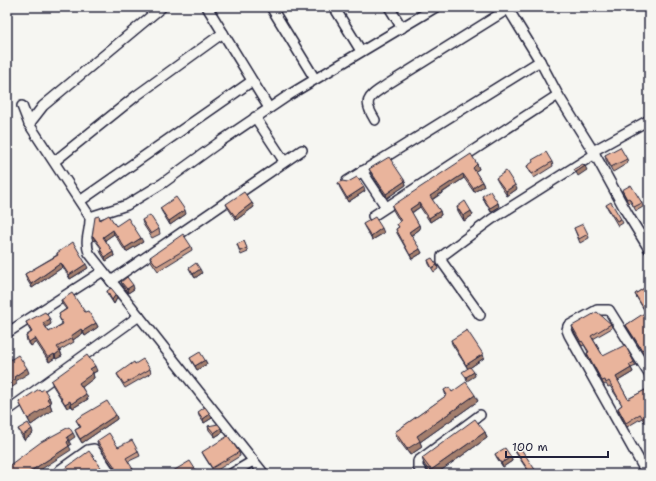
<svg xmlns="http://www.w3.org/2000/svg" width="656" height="481" font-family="'Shantell Sans',sans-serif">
  <rect width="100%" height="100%" fill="#f6f6f2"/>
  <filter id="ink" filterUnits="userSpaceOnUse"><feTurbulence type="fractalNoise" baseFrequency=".025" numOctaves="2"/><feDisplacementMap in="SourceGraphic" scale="8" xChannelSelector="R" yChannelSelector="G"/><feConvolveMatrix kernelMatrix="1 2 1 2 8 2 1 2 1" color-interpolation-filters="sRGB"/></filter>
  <g filter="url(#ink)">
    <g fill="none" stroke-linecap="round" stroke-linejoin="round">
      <defs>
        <g id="minor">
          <polyline points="207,7 269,108"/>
          <polyline points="271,7 315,79"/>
          <polyline points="334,7 361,51"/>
          <polyline points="389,7 402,28"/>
          <polyline points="507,7 540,61 558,95 593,151 627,213 649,249"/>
          <path d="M22,106l7,18 61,93c1,13 -6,22 -1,36l175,221"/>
          <polyline points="255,117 284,161"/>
          <path d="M375,120c-14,-22 -5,-23 13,-36l120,-75"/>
          <polyline points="29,124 43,106 162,7"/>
          <polyline points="593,151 649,120"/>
          <polyline points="55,161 136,96 223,33"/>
          <polyline points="362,171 386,207"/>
          <polyline points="347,181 540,61"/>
          <polyline points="80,201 252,81"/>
          <polyline points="373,216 558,95"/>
          <polyline points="90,217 127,205 163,183 221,141 289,95 436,7"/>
          <polyline points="111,281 302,150"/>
          <polyline points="480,315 442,262 442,256 492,219 595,154"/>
          <polyline points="7,333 103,271"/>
          <polyline points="7,411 139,316"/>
          <polyline points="58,474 60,470 88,450 94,449 111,474"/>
          <polyline points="231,474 253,461"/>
          <polyline points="423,474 418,467 418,461 480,415"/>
          <polyline points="647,474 569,335 567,330 568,326 597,310 609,310 649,374"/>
        </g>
      </defs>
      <!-- minor casing -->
      <use href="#minor" stroke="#22223b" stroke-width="12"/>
      <!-- minor -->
      <use href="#minor" stroke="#f6f6f2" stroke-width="9"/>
    </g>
    <!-- wall -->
    <g fill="#c89b86" stroke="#22223b">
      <polygon points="605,155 627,159 628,163 613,172 606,160"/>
      <polygon points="552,162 553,166 534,178 529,170 527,166"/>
      <polygon points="477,164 479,169 475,171 482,182 484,186 474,192 464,178 432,200 440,211 441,215 430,222 420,207 412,213 419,225 420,229 411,236 422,253 412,259 397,233 396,229 399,227 397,224 400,222 393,210 392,206"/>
      <polygon points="369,169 405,181 406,185 387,198 371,173"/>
      <polygon points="496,178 517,189 507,196 498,182"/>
      <polygon points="338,183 365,191 348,202 340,188"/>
      <polygon points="622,190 642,203 643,207 636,211 631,202 628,203"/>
      <polygon points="482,196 498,203 499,207 491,212 484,200"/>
      <polygon points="252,203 254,207 236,220 228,208 226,204"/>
      <polygon points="606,205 621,219 623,223 618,226 608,209"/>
      <polygon points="457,207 471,211 473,215 464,221 458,211"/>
      <polygon points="160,208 186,214 170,225 162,212"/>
      <polygon points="99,216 100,220 116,226 143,242 126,252 114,234 105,240 113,252 114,256 106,261 101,253 100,249 101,248 95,240 93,241 92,237"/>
      <polygon points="142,220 159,229 160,234 152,238 143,224"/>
      <polygon points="363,224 384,233 372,240 365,228"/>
      <polygon points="574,228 588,234 589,238 580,243"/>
      <polygon points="244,241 248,252 241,255 237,244"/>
      <polygon points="191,246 192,250 158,271 151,261 150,257"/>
      <polygon points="57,253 88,268 70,279 63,267 32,288 26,278 25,274 57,255"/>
      <polygon points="428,260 437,265 438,269 434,272 429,264"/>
      <polygon points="189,268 202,273 195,278 191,272"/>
      <polygon points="121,282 134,289 128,293 123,286"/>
      <polygon points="649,285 649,350 644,354 628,329 626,325 646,313 637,298 635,294"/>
      <polygon points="107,291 117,298 114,304 108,295"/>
      <polygon points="61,300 85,312 96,323 98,327 85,336 83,333 73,340 74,342 60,350 62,356 56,359 55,358 49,362 36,342 31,346 27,341 26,336 31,332 28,327 26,322 51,324 46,327 49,332 62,324 59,317 60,316 59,314 66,309 62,304"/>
      <polygon points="611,324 612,328 593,339 603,356 634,362 636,366 631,368 633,372 618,381 628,399 649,388 649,420 644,422 642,418 627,427 619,412 618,408 622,405 610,386 608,387 606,384 604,385 588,357 587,353 588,352 584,345 582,346 573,330 572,326"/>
      <polygon points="451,340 484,358 468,369 452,344"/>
      <polygon points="190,358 205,360 207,364 197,370 192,362"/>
      <polygon points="135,364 150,369 151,373 125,388 119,378 117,374"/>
      <polygon points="97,371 93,373 94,378 82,387 88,399 73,408 71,406 67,408 53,386 51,381"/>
      <polygon points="444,390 452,392 478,401 420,442 422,447 410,455 397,438 395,432 446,396"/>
      <polygon points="41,391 49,397 51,403 50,404 52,410 48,413 31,425 22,408 19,402"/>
      <polygon points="198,412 212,418 204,423 199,416"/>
      <polygon points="116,415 117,419 82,443 77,435 75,430 80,427 76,420"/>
      <polygon points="208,426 221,428 223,432 215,437 209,430"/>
      <polygon points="18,429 33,433 24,440 20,433"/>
      <polygon points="485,432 487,438 436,474 431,474 424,464 422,458"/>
      <polygon points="97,441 118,447 138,451 140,456 114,468 98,445"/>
      <polygon points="514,449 538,474 530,474 516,453"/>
      <polygon points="202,452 239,452 240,456 214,472 204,456"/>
      <polygon points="495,454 511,457 512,461 503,467 497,458"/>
    </g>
    <!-- shaded-wall -->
    <g fill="#a37e6d" stroke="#22223b">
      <polygon points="477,164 479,169 474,172 473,168"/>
      <polygon points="585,166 587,170 578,176 576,172"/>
      <polygon points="463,174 464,178 431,200 430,196"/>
      <polygon points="405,181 406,185 387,198 386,194"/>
      <polygon points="482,182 484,186 474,192 473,188"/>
      <polygon points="515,185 517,189 507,196 506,191"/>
      <polygon points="364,187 365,191 348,202 347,198"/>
      <polygon points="252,203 254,207 236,220 235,216"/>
      <polygon points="419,203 420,207 411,213 410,209"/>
      <polygon points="498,203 499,207 491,212 490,208"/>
      <polygon points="185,210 186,214 170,225 169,221"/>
      <polygon points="440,211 441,215 430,222 429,218"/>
      <polygon points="471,211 473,215 464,221 463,216"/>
      <polygon points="419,225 420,229 410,236 409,232"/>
      <polygon points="382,228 384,233 372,240 371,236"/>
      <polygon points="113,230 114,234 104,241 103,237"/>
      <polygon points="93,236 95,240 93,241 92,237"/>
      <polygon points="141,238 143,242 126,252 125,248"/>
      <polygon points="420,249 422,253 412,259 410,255"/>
      <polygon points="113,252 114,256 106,261 105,257"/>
      <polygon points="61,263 63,267 32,288 31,284"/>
      <polygon points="86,264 88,268 70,279 69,275"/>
      <polygon points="200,269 202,273 195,278 193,274"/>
      <polygon points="133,285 134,289 128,293 127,289"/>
      <polygon points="116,294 117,298 114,304 112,300"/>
      <polygon points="50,319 51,324 45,328 43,323"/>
      <polygon points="96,323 98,327 85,336 83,331"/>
      <polygon points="81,329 83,333 73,340 71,336"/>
      <polygon points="35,338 36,342 31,346 29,342"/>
      <polygon points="60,351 62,356 56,359 55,355"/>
      <polygon points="54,354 55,358 49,362 48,358"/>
      <polygon points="483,354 484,358 468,369 466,365"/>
      <polygon points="205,360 207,364 197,370 195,366"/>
      <polygon points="95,366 97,371 93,373 94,378 81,388 79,383 90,369"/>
      <polygon points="27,368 29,373 16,381 17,384 11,388 12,390 7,394 7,388 9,383 14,377"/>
      <polygon points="631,368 633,372 618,381 616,377"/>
      <polygon points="474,372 475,376 467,381 466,377"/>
      <polygon points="86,394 88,399 73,408 71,404"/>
      <polygon points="475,395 478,401 420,442 422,447 410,455 407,449 417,436"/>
      <polygon points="49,397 51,403 50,404 52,410 48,413 31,425 28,419 47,399"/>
      <polygon points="70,401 71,406 67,408 65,404"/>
      <polygon points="210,414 212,418 204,423 203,419"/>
      <polygon points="116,415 117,419 82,443 80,439"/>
      <polygon points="221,428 223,432 215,437 214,433"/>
      <polygon points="32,429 33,433 24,440 23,435"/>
      <polygon points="485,432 487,438 436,474 432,474 431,470"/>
      <polygon points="73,433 75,437 69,441 71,445 68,446 67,442 67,437"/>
      <polygon points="69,446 71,450 34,474 26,474"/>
      <polygon points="511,457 512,461 503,467 501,463"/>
    </g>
    <!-- building -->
    <g fill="#e9b49c" stroke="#22223b">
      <polygon points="649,134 649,145 644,136"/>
      <polygon points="620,147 627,159 611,167 605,155"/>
      <polygon points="546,152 552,162 532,174 527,166 533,162 532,160"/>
      <polygon points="471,154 477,164 473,168 482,182 473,188 463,174 430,196 440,211 429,218 419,203 410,209 419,225 409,232 420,249 410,255 396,229 399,227 397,224 401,221 392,206"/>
      <polygon points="389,157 405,181 386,194 369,169"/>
      <polygon points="583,164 585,166 576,172 574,169"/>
      <polygon points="506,171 515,185 506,191 496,178"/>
      <polygon points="357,177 364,187 347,198 338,183 342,181 348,182"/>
      <polygon points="631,185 642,203 634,207 629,198 627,199 622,190"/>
      <polygon points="490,191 498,203 490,208 482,196"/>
      <polygon points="244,192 252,203 235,216 226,204"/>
      <polygon points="176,197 185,210 169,221 160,208"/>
      <polygon points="465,201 471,211 463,216 457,207"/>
      <polygon points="611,202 621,219 617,221 606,205"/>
      <polygon points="109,215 116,226 128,218 141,238 125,248 113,230 103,237 113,252 105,257 100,249 102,248 93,236 92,237 95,217 99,216 100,220"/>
      <polygon points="150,215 159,229 151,234 142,220"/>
      <polygon points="375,217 382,228 371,236 363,224"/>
      <polygon points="583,224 588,234 579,239 574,228"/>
      <polygon points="183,234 191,246 157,266 150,257"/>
      <polygon points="244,241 247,248 240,251 237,244"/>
      <polygon points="73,242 86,264 69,275 61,263 31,284 25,274 58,255 57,253"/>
      <polygon points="432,258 437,265 432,268 428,260"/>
      <polygon points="196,263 200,269 193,274 189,268"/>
      <polygon points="127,277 133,285 127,289 121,282"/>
      <polygon points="649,285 649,345 642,350 626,325 646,312 635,294"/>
      <polygon points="111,288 116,294 112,300 107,291"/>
      <polygon points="72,293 85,312 88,311 96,323 83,331 81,329 71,336 72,338 57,347 60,351 55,355 54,354 48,358 35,338 29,342 26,336 32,332 26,322 45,312 50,319 43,323 49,332 63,324 59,317 60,316 59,314 67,309 61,300"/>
      <polygon points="597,312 611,324 591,336 603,356 625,345 634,362 629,365 631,368 616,377 628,399 649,388 649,415 643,418 640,414 626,423 618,408 622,405 609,381 606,383 605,380 602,381 587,353 589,352 582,341 581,342 572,326"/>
      <polygon points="467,330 483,354 466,365 451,340"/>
      <polygon points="200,352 205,360 195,366 190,358"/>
      <polygon points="18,355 27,368 14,377 16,379 9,383 11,386 7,388 7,362"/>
      <polygon points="87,355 95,366 90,369 93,373 79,383 86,394 71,404 70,401 65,404 51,381"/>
      <polygon points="143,359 150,369 124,384 117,374 134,362 135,364"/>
      <polygon points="470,367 474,372 466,377 462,372"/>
      <polygon points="466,382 475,395 417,436 420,441 407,449 395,432 447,395 444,390 449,387 452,392"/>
      <polygon points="39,389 41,391 44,389 49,397 47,399 50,403 46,407 28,419 19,402"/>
      <polygon points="107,401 116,415 80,439 75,430 81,427 76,420 78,418"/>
      <polygon points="205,407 210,414 203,419 198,412"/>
      <polygon points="475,419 485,432 431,470 422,458"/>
      <polygon points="28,423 32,429 23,435 18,429"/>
      <polygon points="218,424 221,428 214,433 208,426"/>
      <polygon points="69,427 73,433 67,437 69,440 67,442 69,446 26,474 7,474 7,467 41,442"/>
      <polygon points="109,433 118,447 132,440 138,451 126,458 136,474 113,474 115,467 97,441"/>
      <polygon points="228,436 239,452 212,468 202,452"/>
      <polygon points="649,443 649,448 647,444"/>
      <polygon points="519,446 538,474 531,474 514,449"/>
      <polygon points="505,448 511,457 501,463 495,454"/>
      <polygon points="89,451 105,473 106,474 60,474 63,470"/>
      <polygon points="190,461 197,472 195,473 195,474 168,474"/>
    </g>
  </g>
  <!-- margin -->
  <rect width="656" height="481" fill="none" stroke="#f6f6f2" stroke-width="24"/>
  <rect x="12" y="12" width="632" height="457" fill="none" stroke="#22223b" stroke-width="1.5" filter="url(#ink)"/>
  <!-- scale -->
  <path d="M506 451v6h102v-6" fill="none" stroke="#22223b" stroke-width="2"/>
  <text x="512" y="451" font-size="12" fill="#22223b" stroke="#f6f6f2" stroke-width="3" paint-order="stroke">100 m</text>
</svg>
